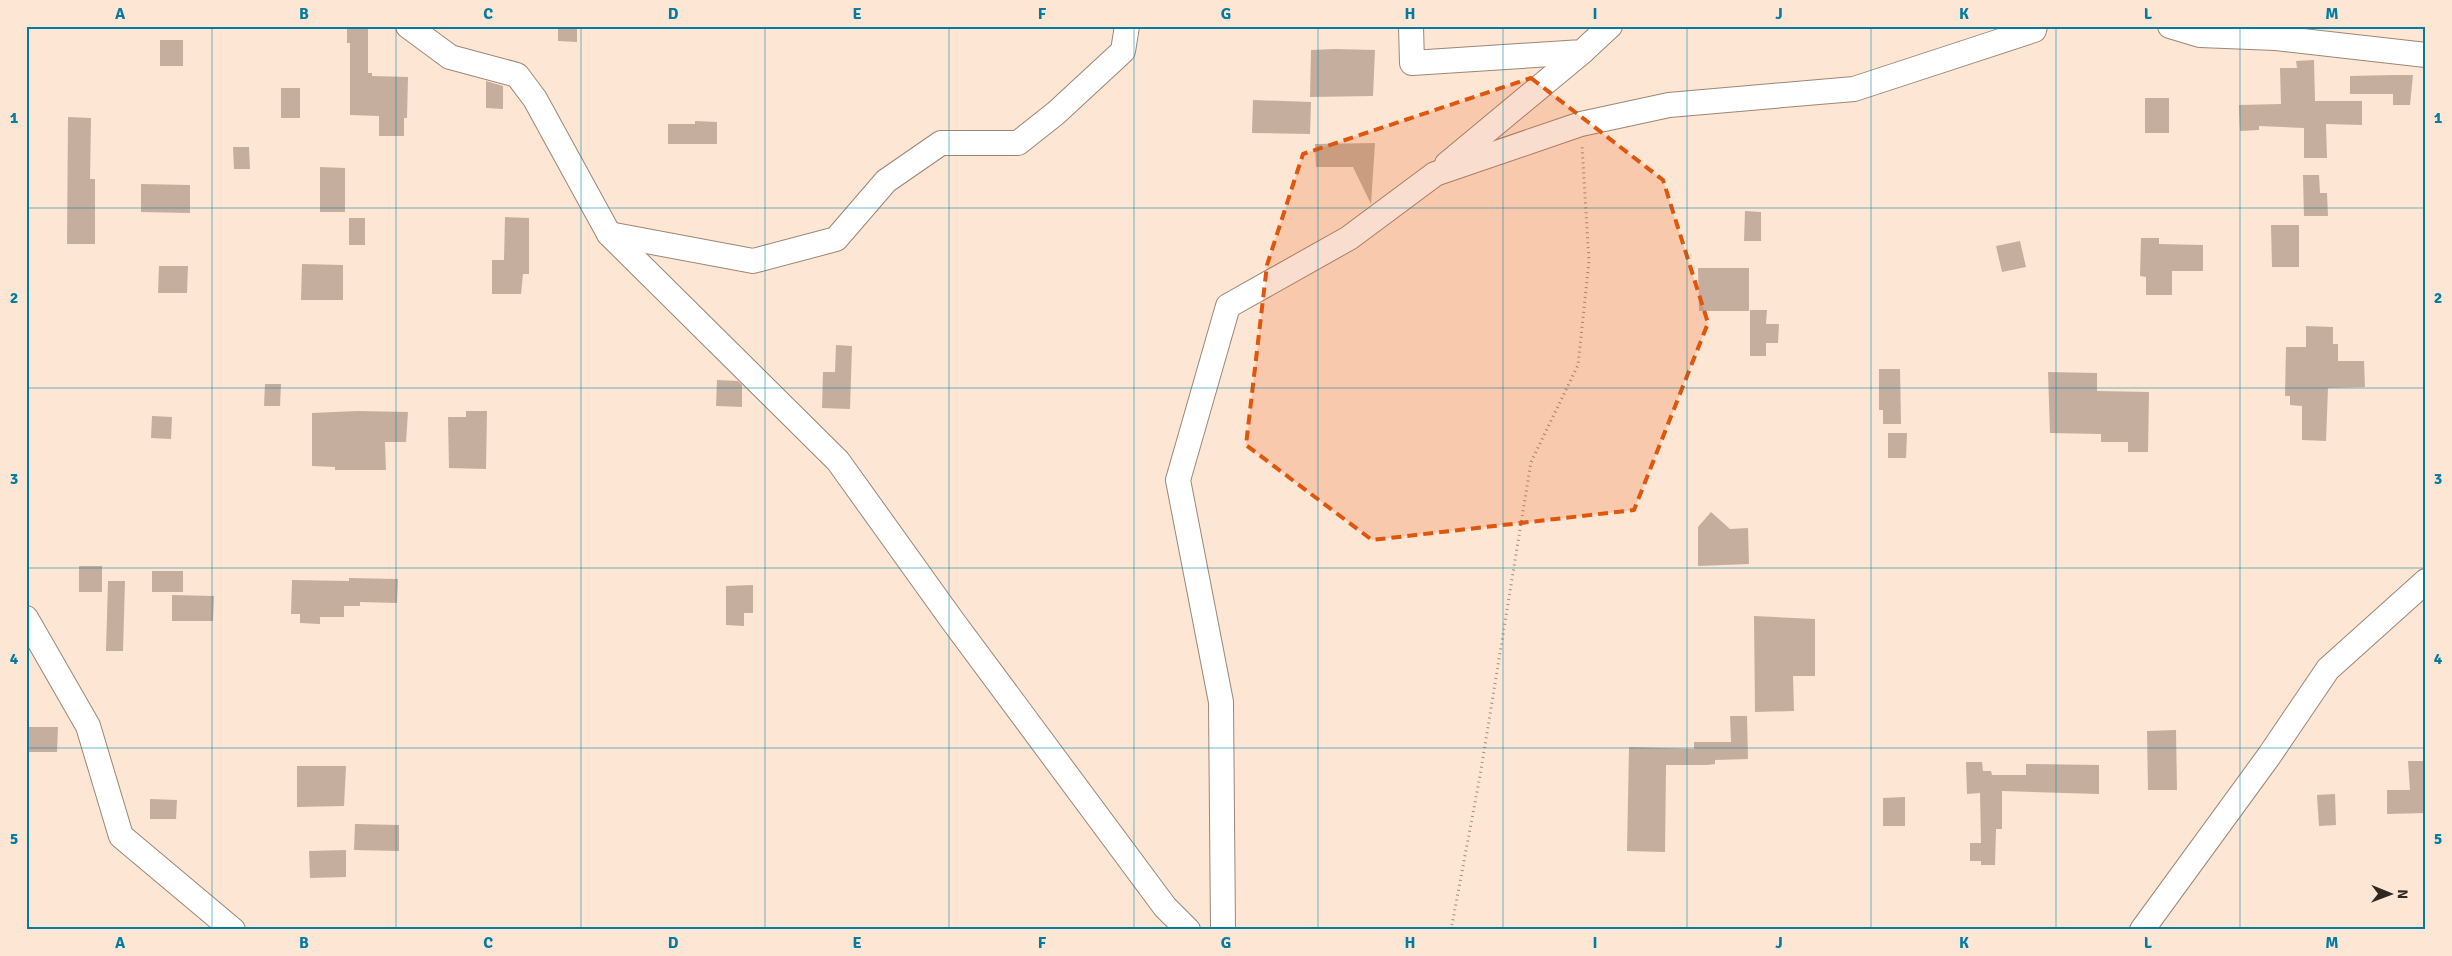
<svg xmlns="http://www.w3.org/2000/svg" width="2452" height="956" font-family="Signika,sans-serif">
  <rect width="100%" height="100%" fill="#fee6d4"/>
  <!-- building -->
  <g fill="#c5ae9d">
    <polygon points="347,26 368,26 368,73 372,73 372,76 408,77 407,118 404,118 404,136 379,136 379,116 350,115 350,43 347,43"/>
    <polygon points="558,26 577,26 577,42 558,41"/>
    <rect x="160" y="40" width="23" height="26"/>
    <polygon points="1335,49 1375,50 1373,96 1310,97 1311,50"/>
    <polygon points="2314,60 2315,101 2362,101 2362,125 2326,124 2327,158 2304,158 2304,128 2259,126 2259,130 2240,131 2239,105 2281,104 2280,68 2297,68 2296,61"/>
    <polygon points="2394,75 2413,75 2410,105 2393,105 2393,94 2350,94 2350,76"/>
    <polygon points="486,81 503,86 503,109 486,108"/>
    <rect x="281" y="88" width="19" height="30"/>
    <rect x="2145" y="98" width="24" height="35"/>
    <polygon points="1253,100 1311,102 1310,134 1252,133"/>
    <polygon points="68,117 91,118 90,179 95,179 95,244 67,244"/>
    <polygon points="695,121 717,122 717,144 668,144 668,124 695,124"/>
    <polygon points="1375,143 1371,204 1353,167 1316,167 1315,144"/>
    <polygon points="233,147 249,147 250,169 234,169"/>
    <polygon points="320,167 345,168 345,212 320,212"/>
    <polygon points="2303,175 2319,175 2320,193 2327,193 2328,216 2304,216"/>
    <polygon points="141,184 190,185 190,213 141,212"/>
    <polygon points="1745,211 1761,212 1761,241 1744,241"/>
    <polygon points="505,217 529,218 529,274 523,274 521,294 492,294 492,260 504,260"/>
    <rect x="349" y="218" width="16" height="27"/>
    <polygon points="2271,225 2299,225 2299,267 2272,267"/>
    <polygon points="2141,238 2159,238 2159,244 2203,245 2203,271 2172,271 2172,295 2146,295 2146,277 2140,276"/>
    <polygon points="2020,241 2026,267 2002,272 1996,246"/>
    <polygon points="302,264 343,265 343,300 301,300"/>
    <polygon points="159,266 188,266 187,293 158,293"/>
    <polygon points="1698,268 1749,268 1749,311 1699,311"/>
    <polygon points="1750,310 1767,310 1766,324 1779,324 1778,343 1766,343 1766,356 1750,356"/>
    <polygon points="2306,326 2333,327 2333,344 2338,344 2338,361 2364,361 2365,387 2328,388 2326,441 2302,440 2302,406 2290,405 2290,396 2285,396 2286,347 2306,347"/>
    <polygon points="836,345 852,346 850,409 822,408 823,372 835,372"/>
    <polygon points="1879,369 1900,369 1901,424 1883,424 1883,410 1879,410"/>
    <polygon points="2048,372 2097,373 2097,391 2149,392 2148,452 2128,452 2128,442 2101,442 2101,434 2050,433"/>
    <polygon points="717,380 738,381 742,385 742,407 716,406"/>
    <polygon points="265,384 281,384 280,406 264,406"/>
    <polygon points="357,411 408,412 406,442 385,442 386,470 335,470 335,467 312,466 312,413"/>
    <polygon points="466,411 487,411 486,469 449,468 448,417 466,417"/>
    <polygon points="152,416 172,417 171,439 151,438"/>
    <polygon points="1888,433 1907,433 1906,458 1888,458"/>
    <polygon points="1711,512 1730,529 1748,528 1749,564 1698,566 1698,527"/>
    <rect x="79" y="566" width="23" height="26"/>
    <rect x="152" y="571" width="31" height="21"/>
    <polygon points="349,578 398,579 397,603 360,602 360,606 344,606 344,617 320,617 320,624 300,623 300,614 291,614 292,580 349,581"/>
    <polygon points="108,581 125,581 123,651 106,651"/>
    <polygon points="753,585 753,613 744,613 744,626 726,625 726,586"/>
    <polygon points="172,595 214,596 213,621 172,621"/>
    <polygon points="1754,616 1815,619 1815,676 1793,676 1794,711 1755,712"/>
    <polygon points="1730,716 1747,716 1748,759 1715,760 1715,764 1707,765 1666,765 1665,852 1627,851 1629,747 1694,749 1694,742 1731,742"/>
    <polygon points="27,727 58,727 57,752 26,752"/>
    <polygon points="2176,730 2177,790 2148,790 2147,731"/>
    <polygon points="2408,761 2426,761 2426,813 2387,814 2387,790 2410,790"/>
    <polygon points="1966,762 1982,762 1983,771 1991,771 1992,775 2026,775 2026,764 2099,765 2099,794 2002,791 2002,829 1996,829 1995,865 1981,865 1981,861 1970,861 1970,843 1981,843 1980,793 1967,794"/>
    <polygon points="297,766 346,766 344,806 297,807"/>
    <polygon points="2335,794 2336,825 2319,826 2317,795"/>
    <polygon points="1905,797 1905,826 1883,826 1883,798"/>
    <polygon points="150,799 177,800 176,819 150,819"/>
    <polygon points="355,824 399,825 399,851 354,850"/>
    <polygon points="346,850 346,877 310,878 309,851"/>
  </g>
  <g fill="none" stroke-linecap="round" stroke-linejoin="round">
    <defs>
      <g id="street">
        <polyline points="408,26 450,57 517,75 535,99 609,234 838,461 952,620 1165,907 1188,930"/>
        <polyline points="1411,26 1412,63 1582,52 1610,26"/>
        <polyline points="2170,26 2200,35 2276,38 2288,29"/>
        <polyline points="2276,38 2426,55"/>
        <polyline points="1447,164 1582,52"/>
        <polyline points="609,234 753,261 836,239 886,181 941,143 1018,143 1056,113 1123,51 1127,26"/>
        <polyline points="26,618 88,726 121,836 233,930"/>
        <polyline points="1223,930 1221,702 1178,480 1228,306 1349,238 1435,174 1581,124 1669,105 1854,89 2034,30 2035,26"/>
        <polyline points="2142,930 2269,756 2328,669 2426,581"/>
      </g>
    </defs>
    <!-- street casing -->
    <use href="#street" stroke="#9c8675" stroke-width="26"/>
    <!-- path -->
    <polyline stroke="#9e8d80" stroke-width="3" stroke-dasharray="1 4" stroke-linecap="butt" points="1451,930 1480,776 1531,462 1578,365 1589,261 1582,146"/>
    <!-- street -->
    <use href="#street" stroke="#fff" stroke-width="24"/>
  </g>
  <!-- marked area -->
  <path fill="#df560d" fill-opacity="0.2" stroke="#df560d" stroke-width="4" stroke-dasharray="10 6" stroke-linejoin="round" d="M1531,78l132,102 45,143 -74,187 -262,30 -126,-95 21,-180 36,-111z"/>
  <!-- grid -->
  <path fill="none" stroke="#027ba3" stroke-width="1" stroke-opacity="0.55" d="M212,26v904M396,26v904M581,26v904M765,26v904M949,26v904M1134,26v904M1318,26v904M1503,26v904M1687,26v904M1871,26v904M2056,26v904M2240,26v904M26,208h2400M26,388h2400M26,568h2400M26,748h2400"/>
  <!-- border -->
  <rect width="2452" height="956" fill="none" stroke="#fee6d4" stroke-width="55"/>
  <!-- north arrow -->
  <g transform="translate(2390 894) rotate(91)" stroke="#fee6d4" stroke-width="4" paint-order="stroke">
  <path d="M0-4L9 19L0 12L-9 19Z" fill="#302720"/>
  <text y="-8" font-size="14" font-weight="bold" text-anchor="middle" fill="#302720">N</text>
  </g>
  <rect x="28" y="28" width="2396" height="900" fill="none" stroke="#027ba3" stroke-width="2"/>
  <g font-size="16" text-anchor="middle" font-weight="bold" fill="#027ba3">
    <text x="120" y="19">A</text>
    <text x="304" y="19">B</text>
    <text x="488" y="19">C</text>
    <text x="673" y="19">D</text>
    <text x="857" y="19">E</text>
    <text x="1042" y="19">F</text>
    <text x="1226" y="19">G</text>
    <text x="1410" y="19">H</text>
    <text x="1595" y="19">I</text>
    <text x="1779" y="19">J</text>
    <text x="1964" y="19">K</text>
    <text x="2148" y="19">L</text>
    <text x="2332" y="19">M</text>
    <text x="14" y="123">1</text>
    <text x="2438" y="123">1</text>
    <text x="14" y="303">2</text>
    <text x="2438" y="303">2</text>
    <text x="14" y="484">3</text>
    <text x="2438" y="484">3</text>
    <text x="14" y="664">4</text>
    <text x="2438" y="664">4</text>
    <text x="14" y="844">5</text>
    <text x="2438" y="844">5</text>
    <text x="120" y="948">A</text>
    <text x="304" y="948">B</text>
    <text x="488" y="948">C</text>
    <text x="673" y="948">D</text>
    <text x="857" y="948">E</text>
    <text x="1042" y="948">F</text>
    <text x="1226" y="948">G</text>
    <text x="1410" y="948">H</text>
    <text x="1595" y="948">I</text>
    <text x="1779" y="948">J</text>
    <text x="1964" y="948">K</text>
    <text x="2148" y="948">L</text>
    <text x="2332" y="948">M</text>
  </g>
</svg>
